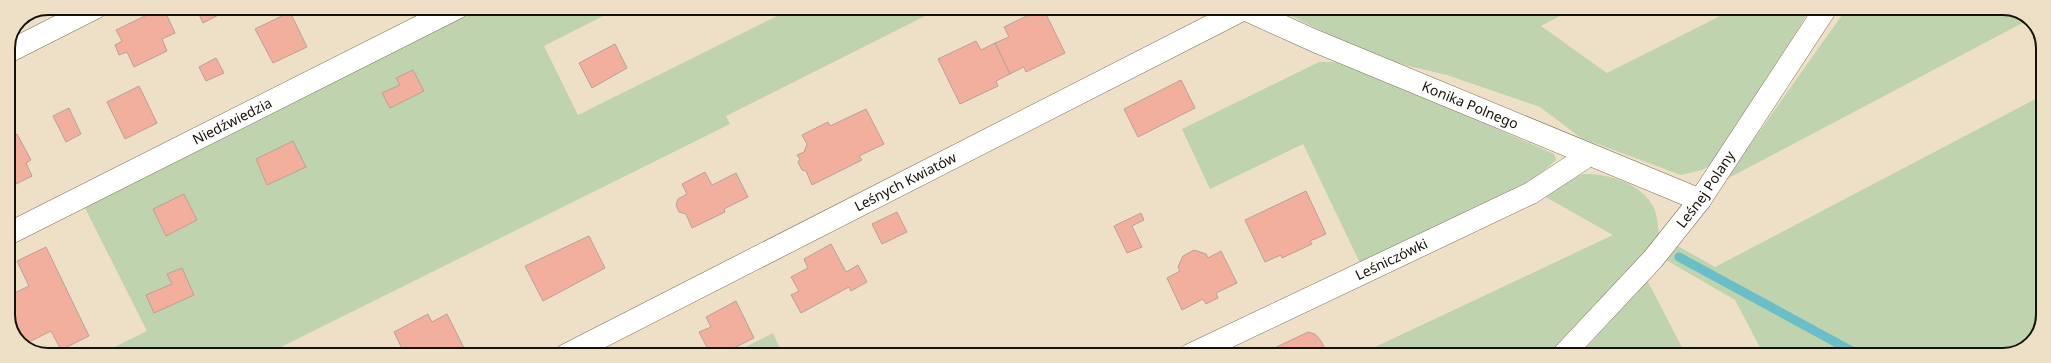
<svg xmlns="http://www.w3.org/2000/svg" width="2051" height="363" font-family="'Noto Sans',sans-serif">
  <rect width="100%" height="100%" fill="#eee0c7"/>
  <!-- green -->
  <g fill="#bfd4ae">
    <polygon points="474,8 619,8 544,46 578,115 793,8 941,8 726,116 730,124 265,355 98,355 147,331 84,206"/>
    <polygon points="1275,8 1575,8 1541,26 1607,73 1736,8 1811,8 1715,162 1702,170 1681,175 1581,138 1540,107 1447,75 1379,59"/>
    <polygon points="1847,8 2008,8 2030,19 1725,180"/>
    <polygon points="1319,62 1335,62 1460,110 1497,129 1554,154 1556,160 1529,184 1360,263 1303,144 1210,189 1182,129"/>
    <polygon points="2043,95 2043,320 2029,345 2003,355 1764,355 1735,300 1666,260 1678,246 1715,267"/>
    <path d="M1582,174c25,-1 60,9 72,34 3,7 4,18 5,27l-19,23 -93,97h-189l255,-120 -69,-39z"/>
    <polygon points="1647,280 1686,355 1580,355"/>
    <polygon points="773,333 783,355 730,355"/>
  </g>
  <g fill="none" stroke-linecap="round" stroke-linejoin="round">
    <!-- stream -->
    <polyline stroke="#6abec8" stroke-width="9" points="1679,257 1859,355"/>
  </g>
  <!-- building -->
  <g fill="#f2af9d" stroke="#bc9f97">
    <polygon points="196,8 232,8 203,23"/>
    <polygon points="1043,8 1065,53 1026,72 1024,67 1010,74 995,43 1009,37 1004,27"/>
    <polygon points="164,9 175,33 162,39 167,51 134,67 127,52 119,55 115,45 122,41 116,30 149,14 151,15"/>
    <polygon points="290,12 307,47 273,63 255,29"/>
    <polygon points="976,41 981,50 995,43 1010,74 996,81 998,86 960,104 938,59"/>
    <polygon points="615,44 627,68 592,88 579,63"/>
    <polygon points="216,58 224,73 206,81 199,67"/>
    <polygon points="413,70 424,91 390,108 382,93 400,85 396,78"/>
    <polygon points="1181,80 1195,108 1138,137 1124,109"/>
    <polygon points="139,86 157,123 125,139 107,102"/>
    <polygon points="69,108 81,134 66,142 53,116"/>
    <polygon points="866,109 884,144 859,156 862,160 812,185 806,171 802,170 798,162 800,159 797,155 804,152 807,144 802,135 828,122 830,126"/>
    <polygon points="8,119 16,135 8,139"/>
    <polygon points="17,134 31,160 26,163 32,176 8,188 8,139"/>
    <polygon points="293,141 306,167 267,185 256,159"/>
    <polygon points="705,172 712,185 736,173 748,197 724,209 725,212 692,228 686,214 679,212 676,205 678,199 687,194 682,184"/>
    <polygon points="1306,191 1326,234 1310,241 1312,244 1282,258 1281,255 1265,262 1245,220"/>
    <polygon points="184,194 197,220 166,236 153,209"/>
    <polygon points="897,212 907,232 882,244 872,224"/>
    <polygon points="1141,213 1144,220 1132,226 1142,247 1127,253 1114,226"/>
    <polygon points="589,236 605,268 543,301 525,266"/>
    <polygon points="831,244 846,272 858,265 867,282 851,291 849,287 801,313 791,295 799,291 791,277 808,268 804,259"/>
    <polygon points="46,247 89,336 61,350 51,331 23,345 20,343 8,320 8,296 29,286 17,261"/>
    <polygon points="1194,250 1206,254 1208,258 1221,251 1237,283 1216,293 1218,298 1206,304 1203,299 1182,310 1167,278 1180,271 1178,267 1183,256"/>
    <polygon points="182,268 194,295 154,313 146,295 172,284 167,274"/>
    <polygon points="736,301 754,338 720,355 711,355 699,332 711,327 706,317"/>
    <polygon points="428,314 432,322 447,314 465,350 455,355 405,355 394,332"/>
    <polygon points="1308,332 1315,334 1321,341 1324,347 1323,355 1260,355"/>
  </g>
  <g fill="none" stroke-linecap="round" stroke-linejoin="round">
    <defs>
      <g id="minor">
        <path id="s1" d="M1242,8l73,33 385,159"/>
        <polyline points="8,52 95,8"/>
        <path id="s2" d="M8,234l449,-226"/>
        <path id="s3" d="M566,355l678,-346"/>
        <path id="s4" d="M1190,355l341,-162 58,-38"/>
        <path id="s5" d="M1563,355l90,-96 47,-59 126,-192"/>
      </g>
    </defs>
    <!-- minor casing -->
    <use href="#minor" stroke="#7c7059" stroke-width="23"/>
    <!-- minor -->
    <use href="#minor" stroke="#fff" stroke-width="22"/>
  </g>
  <g text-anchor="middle" stroke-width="3" stroke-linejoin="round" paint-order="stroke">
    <!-- street labels -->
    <g font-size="14" fill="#171209" stroke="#eee0c7">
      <text dy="5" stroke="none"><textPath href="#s1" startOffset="248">Konika Polnego</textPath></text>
      <text dy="5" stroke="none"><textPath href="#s2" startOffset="251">Niedźwiedzia</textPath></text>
      <text dy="5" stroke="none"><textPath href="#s3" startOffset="381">Leśnych Kwiatów</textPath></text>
      <text dy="5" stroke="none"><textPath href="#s5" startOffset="219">Leśnej Polany</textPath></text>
      <text dy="5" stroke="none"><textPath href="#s4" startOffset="223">Leśniczówki</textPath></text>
    </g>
  </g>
  <!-- crop -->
  <path d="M0 0H2051V363H0ZM48 15H2003A33 33 0 0 1 2036 48V315A33 33 0 0 1 2003 348H48A33 33 0 0 1 15 315V48A33 33 0 0 1 48 15Z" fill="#eee0c7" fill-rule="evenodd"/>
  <path fill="none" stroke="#171209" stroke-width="2" d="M48 15H2003A33 33 0 0 1 2036 48V315A33 33 0 0 1 2003 348H48A33 33 0 0 1 15 315V48A33 33 0 0 1 48 15Z"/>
</svg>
